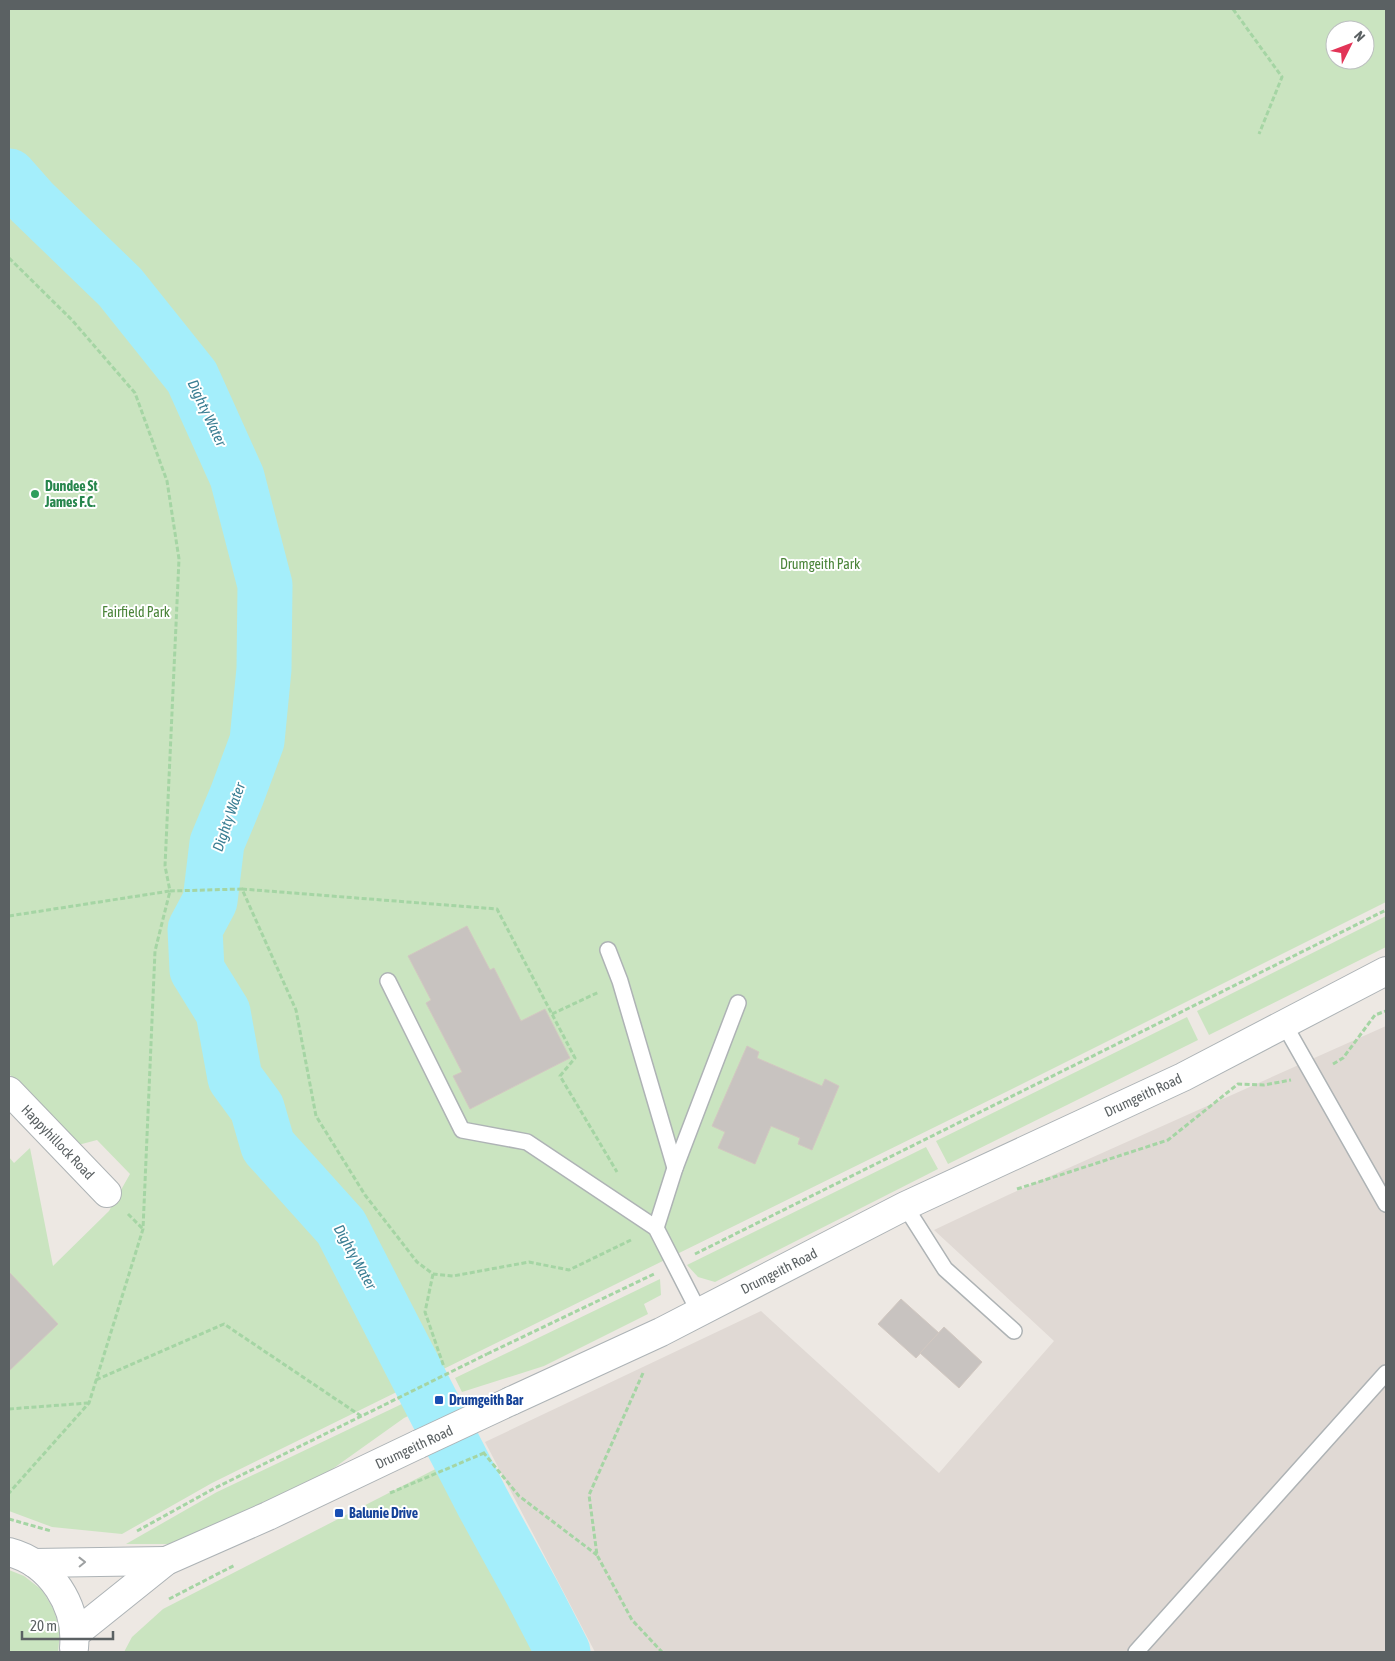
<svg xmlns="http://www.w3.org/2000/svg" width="1395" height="1661" font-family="'Asap Condensed',sans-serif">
  <rect width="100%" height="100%" fill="#ede8e3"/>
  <!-- education -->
  <polygon fill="#e0d9d4" points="1386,1026 1386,1652 595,1652 485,1442 761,1311 939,1473 1054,1341 934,1230 1008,1195"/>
  <!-- green -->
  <g fill="#cae4c0" fill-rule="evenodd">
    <path d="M9,9h1377v893l-376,188 -798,393 -90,51 -70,-7 -43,-16v-354l5,6 16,-15 23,118 56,-55 21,-37 -33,-34 -19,5 -69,-71zM1335,30h30v30h-30z"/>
    <polygon points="1386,916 1386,947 1209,1035 1197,1011"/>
    <polygon points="1187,1017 1198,1040 948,1164 936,1141"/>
    <polygon points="926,1147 938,1169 715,1282 698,1277 687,1265"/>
    <polygon points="660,1279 661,1295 644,1304 648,1314 544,1366 462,1392 455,1378"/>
    <polygon points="427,1392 434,1404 404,1418 331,1470 177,1544 126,1544 217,1492"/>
    <polygon points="453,1460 550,1652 124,1652 132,1637 163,1609"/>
    <polygon points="9,1570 24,1576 42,1590 54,1610 60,1632 58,1652 9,1652"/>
  </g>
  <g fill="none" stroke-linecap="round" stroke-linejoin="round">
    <!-- river -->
    <polyline stroke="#a4eefb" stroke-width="55" points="9,176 32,202 120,287 192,377 237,477 265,585 264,669 257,741 237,795 217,843 210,901 195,929 197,970 223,1012 235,1078 257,1108 268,1146 341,1227 483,1503 533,1594 563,1652"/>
  </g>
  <!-- building -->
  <g fill="#c8c3c0" stroke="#d2c8c1">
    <polygon points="467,926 490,970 494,968 521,1021 545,1009 570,1058 470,1109 453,1076 462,1072 426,1003 431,1000 408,956"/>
    <polygon points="747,1046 759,1052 757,1058 822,1086 825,1079 839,1086 812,1150 798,1144 800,1138 771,1126 755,1164 718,1148 725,1132 712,1126"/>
    <polygon points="9,1272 58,1324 9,1371"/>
    <polygon points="901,1299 939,1333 916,1358 878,1324"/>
    <polygon points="944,1327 982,1362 959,1388 920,1353"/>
  </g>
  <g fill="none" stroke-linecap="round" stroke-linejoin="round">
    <defs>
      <g id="lane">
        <polyline points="608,950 620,981 675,1168"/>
        <polyline points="388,981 462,1130 527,1142 656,1228 699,1312"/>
        <polyline points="1284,1024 1386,1204"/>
        <polyline points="905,1206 945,1269 1014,1331"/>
        <polyline points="656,1228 675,1168 738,1003"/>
        <polyline points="1136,1652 1386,1373"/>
      </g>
      <polyline id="street" points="9,1091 107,1193"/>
      <g id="secondary">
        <polyline points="511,1401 661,1332 905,1206 1183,1077 1386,971"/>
        <path d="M9,1552c42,11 69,54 65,96"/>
        <polyline points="34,1563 166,1561"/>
        <polyline points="75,1634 166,1561 268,1516 419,1444"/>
      </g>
    </defs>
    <!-- lane casing -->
    <use href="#lane" stroke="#aeb3b5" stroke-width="18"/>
    <!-- street casing -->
    <use href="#street" stroke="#aeb3b5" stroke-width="30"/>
    <!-- secondary casing -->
    <use href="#secondary" stroke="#adb3b6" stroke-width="30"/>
    <!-- path -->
    <g stroke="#a5d5a4" stroke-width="3" stroke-dasharray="5 2.5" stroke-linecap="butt">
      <polyline points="1233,9 1282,77 1259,134"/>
      <polyline points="9,258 72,320 135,393 167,481 179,559 165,866 170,891 242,889 296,1010 316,1116 365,1195 417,1262 433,1274 453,1276 529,1262 569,1270 631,1240"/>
      <polyline points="242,889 497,909 575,1058 560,1076 617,1172"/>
      <polyline points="9,916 170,891 155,951 143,1229 89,1403 9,1493"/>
      <polyline points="552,1014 599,992"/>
      <polyline points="1333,1064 1343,1058 1375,1015 1386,1011"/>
      <polyline points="1017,1189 1168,1140 1238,1084 1264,1085 1291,1080"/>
      <polyline points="128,1214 143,1229"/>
      <polyline points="695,1254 1386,910"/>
      <polyline points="433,1274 425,1312 444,1367"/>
      <polyline points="487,1354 654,1274"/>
      <polyline points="643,1373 589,1495 597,1555 632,1620 662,1652"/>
      <polyline points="96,1380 224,1324 361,1416"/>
      <polyline points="9,1409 88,1403"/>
      <polyline points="483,1452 519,1496 597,1555"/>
      <polyline points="390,1493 484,1453"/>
      <polyline points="9,1519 51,1531"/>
      <polyline points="137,1531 215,1488 384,1405"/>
      <polyline points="169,1599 235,1565"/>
    </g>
    <!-- lane -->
    <use href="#lane" stroke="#fff" stroke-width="15"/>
    <!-- street -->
    <use href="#street" stroke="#fff" stroke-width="28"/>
    <!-- secondary -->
    <use href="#secondary" stroke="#fff" stroke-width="28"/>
    <defs>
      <polyline id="secondary-bridge" points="419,1444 511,1401"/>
    </defs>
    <!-- secondary-bridge casing -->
    <use href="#secondary-bridge" stroke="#adb3b6" stroke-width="30" stroke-linecap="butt"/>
    <!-- path-bridge -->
    <polyline stroke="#a5d5a4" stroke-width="3" stroke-dasharray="5 2.5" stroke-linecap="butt" points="384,1405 487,1354"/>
    <!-- secondary-bridge -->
    <use href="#secondary-bridge" stroke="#fff" stroke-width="28"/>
  </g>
  <!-- one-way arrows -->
  <defs><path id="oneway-chevron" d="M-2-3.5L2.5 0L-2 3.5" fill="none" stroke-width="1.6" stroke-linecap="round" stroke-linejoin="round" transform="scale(1.25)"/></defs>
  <use stroke="#9da0a1" href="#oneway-chevron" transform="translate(82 1562) rotate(-1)"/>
  <!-- markers -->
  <circle fill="#2e9e5b" stroke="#fff" stroke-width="2" cx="35" cy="494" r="5"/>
  <g fill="#1a4fb4" stroke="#fff" stroke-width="2">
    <rect x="434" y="1395" width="10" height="10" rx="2.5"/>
    <rect x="334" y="1508" width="10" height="10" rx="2.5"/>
  </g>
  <g text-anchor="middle" stroke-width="4" stroke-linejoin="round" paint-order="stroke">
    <!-- leisure labels -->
    <g font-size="14" font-weight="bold" fill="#27864d" stroke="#fff" text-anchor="start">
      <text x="45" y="491">Dundee St<tspan x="45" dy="16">James F.C.</tspan></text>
    </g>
    <!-- park labels -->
    <g font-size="14" fill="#4a8439" stroke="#fff">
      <text x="820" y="569">Drumgeith Park</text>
      <text x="136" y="617">Fairfield Park</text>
    </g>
    <!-- street labels -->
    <g font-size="14" fill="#5b6163" stroke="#fff">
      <text transform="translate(1143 1095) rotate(-25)" y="5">Drumgeith Road</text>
      <text transform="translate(58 1142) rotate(46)" y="5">Happyhillock Road</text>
      <text transform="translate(779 1271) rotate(-27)" y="5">Drumgeith Road</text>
      <text transform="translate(414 1447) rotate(-25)" y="5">Drumgeith Road</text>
    </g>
    <!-- transit labels -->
    <g font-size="14" font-weight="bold" fill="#164399" stroke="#fff" text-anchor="start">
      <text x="449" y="1405">Drumgeith Bar</text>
      <text x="349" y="1518">Balunie Drive</text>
    </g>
    <!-- water labels -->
    <g font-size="15" font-style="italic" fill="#3a7e93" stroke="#fff">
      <text transform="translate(207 413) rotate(65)" y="5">Dighty Water</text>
      <text transform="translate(229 817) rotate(-71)" y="5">Dighty Water</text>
      <text transform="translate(355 1257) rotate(61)" y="5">Dighty Water</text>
    </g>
  </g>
  <!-- border -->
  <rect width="1395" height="1661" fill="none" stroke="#5b6163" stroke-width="20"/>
  <!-- north arrow -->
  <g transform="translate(1350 45) rotate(48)"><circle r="24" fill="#ffffff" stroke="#bdc0c1"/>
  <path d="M0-4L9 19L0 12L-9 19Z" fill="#e23457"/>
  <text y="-8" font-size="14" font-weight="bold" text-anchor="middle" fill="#5b6163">N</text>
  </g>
  <!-- scale -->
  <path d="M22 1631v8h91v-8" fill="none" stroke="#5b6163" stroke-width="2.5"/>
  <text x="30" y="1631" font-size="15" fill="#5b6163" stroke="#ffffff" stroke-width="4" paint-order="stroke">20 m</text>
</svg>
